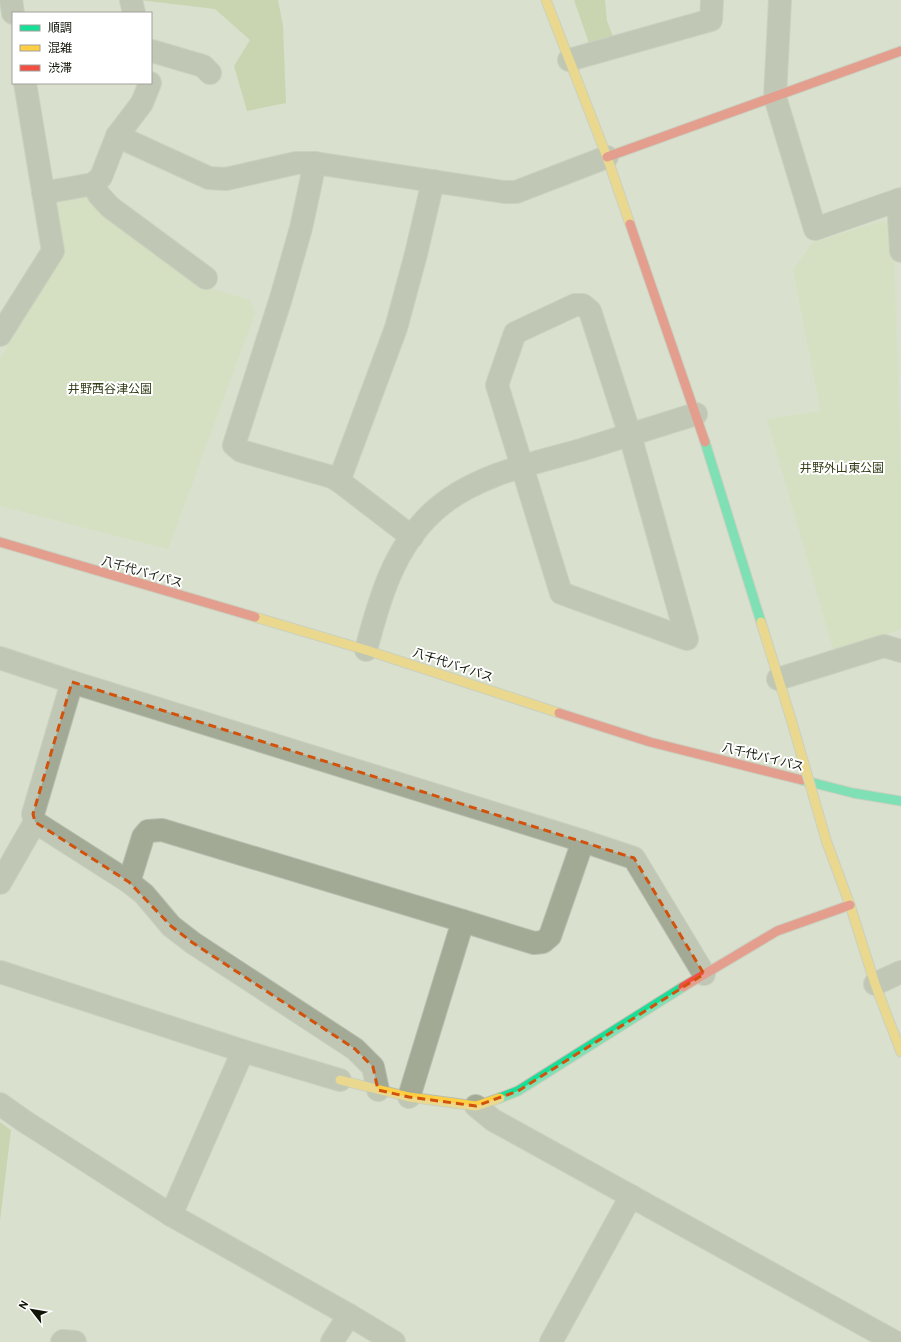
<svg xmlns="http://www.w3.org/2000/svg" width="901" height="1342" font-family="Overpass,'Noto Sans JP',sans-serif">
  <rect width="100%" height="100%" fill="#d9e0cd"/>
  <!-- green -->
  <g fill="#cfdfb1">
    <polygon points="93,197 202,286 250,300 255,313 168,549 0,506 0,359 65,250 56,211 60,201"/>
    <polygon points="882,221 893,225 901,482 901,629 834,652 767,419 821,411 793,270 812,243"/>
  </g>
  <!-- forest -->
  <g fill="#b5c88c">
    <polygon points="139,0 278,0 283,26 286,103 247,111 234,66 250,40 215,9"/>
    <polygon points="574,0 605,0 607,21 613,36 590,46"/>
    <polygon points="0,1122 11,1130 0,1221"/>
  </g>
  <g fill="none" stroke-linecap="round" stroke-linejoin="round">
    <defs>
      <g id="street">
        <polyline points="11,0 13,13"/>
        <polyline points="131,0 134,13"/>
        <polyline points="780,0 775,97 815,229 901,199"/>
        <polyline points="152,51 203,66 210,73"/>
        <polyline points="569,60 711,20 712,0"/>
        <polyline points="117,136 209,178 226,179 296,163 315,163 504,192 516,192 607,157"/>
        <polyline points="315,163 301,228 281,298 234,445 241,451 332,477 339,481 412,537"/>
        <polyline points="93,184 99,195 110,207 206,278"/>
        <polyline points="43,193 93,184 101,177 117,136 142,103 150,83"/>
        <polyline points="898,200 901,251"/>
        <polygon points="575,305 583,305 590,311 630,435 687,639 561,593 497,385 515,333"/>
        <polyline points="0,335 53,251 25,83"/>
        <polyline points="339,481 396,328 416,254 433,181"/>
        <path d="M366,650c13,-50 28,-103 68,-139 40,-36 97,-47 147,-61 38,-12 77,-24 115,-36"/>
        <polyline points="0,658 72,682 583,841 634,858 704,974"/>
        <polyline points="778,679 884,646 901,651"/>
        <polyline points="72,682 33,814 35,822 129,882 144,894 171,926 193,943 355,1049 373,1067 378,1090"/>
        <polyline points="129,882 143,837 148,831 162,830 463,921 534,943 543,942 550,936 583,841"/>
        <polyline points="0,883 35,822"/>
        <polyline points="0,972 243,1051 340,1080"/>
        <polyline points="875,984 901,972"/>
        <polyline points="409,1097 463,921"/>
        <polyline points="0,1104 24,1121 171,1215 349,1315 394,1342"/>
        <polyline points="476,1106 493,1120 895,1342"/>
        <polyline points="171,1215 243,1051"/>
        <polyline points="62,1342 63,1341 75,1342"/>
        <polyline points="332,1342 349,1315"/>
        <polyline points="551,1342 631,1196"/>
      </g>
      <g id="fast">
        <polyline points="705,442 761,622"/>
        <polyline points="802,780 853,793 901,801"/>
        <polyline points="500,1098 518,1091 683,987"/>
      </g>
      <g id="slow">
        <polyline points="546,0 607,157 630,224"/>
        <polyline points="255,617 366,650 559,713"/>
        <polyline points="761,622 791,719"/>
        <polyline points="827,843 850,905 875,984 901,1052"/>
        <polyline points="340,1080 409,1097 476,1106 500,1098"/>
      </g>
      <g id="jam">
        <polyline points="607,157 901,51"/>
        <polyline points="630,224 705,442"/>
        <polyline points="0,542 255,617"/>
        <polyline points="559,713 650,742 802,780"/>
        <polyline points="683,987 777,931 850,905"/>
      </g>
    </defs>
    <!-- street casing -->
    <use href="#street" stroke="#b8beaf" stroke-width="24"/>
    <!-- fast casing -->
    <use href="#fast" stroke="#b8beaf" stroke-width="11"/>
    <!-- slow casing -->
    <use href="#slow" stroke="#b8beaf" stroke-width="11"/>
    <!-- jam casing -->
    <use href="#jam" stroke="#b8beaf" stroke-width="11"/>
    <!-- street -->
    <use href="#street" stroke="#a2a995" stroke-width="22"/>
    <!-- fast -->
    <use href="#fast" stroke="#16e098" stroke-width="9"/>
    <!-- slow -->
    <use href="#slow" stroke="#ffcf43" stroke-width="9"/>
    <!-- jam -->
    <use href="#jam" stroke="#f24e42" stroke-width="9"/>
    <defs>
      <polyline id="slow-bridge" points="791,719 827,843"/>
    </defs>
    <!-- slow-bridge casing -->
    <use href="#slow-bridge" stroke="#b8beaf" stroke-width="11" stroke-linecap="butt"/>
    <!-- slow-bridge -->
    <use href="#slow-bridge" stroke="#ffcf43" stroke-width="9"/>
  </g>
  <!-- marked area -->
  <path d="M0 0H901V1342H0ZM72,682l562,176 70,116 -186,117 -42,15 -67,-9 -31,-7 -5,-23 -18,-18 -162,-106 -22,-17 -42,-44 -94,-60 -2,-8z" fill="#d9e0cd" fill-opacity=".55" fill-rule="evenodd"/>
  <path fill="none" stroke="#d2520c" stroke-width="3" stroke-dasharray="8 5" stroke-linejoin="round" d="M72,682l562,176 70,116 -186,117 -42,15 -67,-9 -31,-7 -5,-23 -18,-18 -162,-106 -22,-17 -42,-44 -94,-60 -2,-8z"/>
  <g text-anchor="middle" stroke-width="4" stroke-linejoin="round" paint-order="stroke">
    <!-- park labels -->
    <g font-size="12" fill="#313d16" stroke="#fff">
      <text x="110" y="393">井野西谷津公園</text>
      <text x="842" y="472">井野外山東公園</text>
    </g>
    <!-- street labels -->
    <g font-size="12" fill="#111508" stroke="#fff">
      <text transform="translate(142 572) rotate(16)" y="4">八千代バイパス</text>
      <text transform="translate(453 665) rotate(18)" y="4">八千代バイパス</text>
      <text transform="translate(763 757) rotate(14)" y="4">八千代バイパス</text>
    </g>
  </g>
  <!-- legend -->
  <rect x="12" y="12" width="140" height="72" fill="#ffffff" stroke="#a0a19c"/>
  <rect x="20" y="25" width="20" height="6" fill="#16e098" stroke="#a0a19c"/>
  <text x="48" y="32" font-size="12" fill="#111508">順調</text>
  <rect x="20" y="45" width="20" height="6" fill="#ffcf43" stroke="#a0a19c"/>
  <text x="48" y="52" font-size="12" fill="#111508">混雑</text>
  <rect x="20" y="65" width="20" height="6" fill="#f24e42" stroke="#a0a19c"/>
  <text x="48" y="72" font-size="12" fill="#111508">渋滞</text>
  <!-- north arrow -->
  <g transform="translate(32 1310) rotate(301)" stroke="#ffffff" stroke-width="3" paint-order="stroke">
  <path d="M0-3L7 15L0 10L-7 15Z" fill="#111508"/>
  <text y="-6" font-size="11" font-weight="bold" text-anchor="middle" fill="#111508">N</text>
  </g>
</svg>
